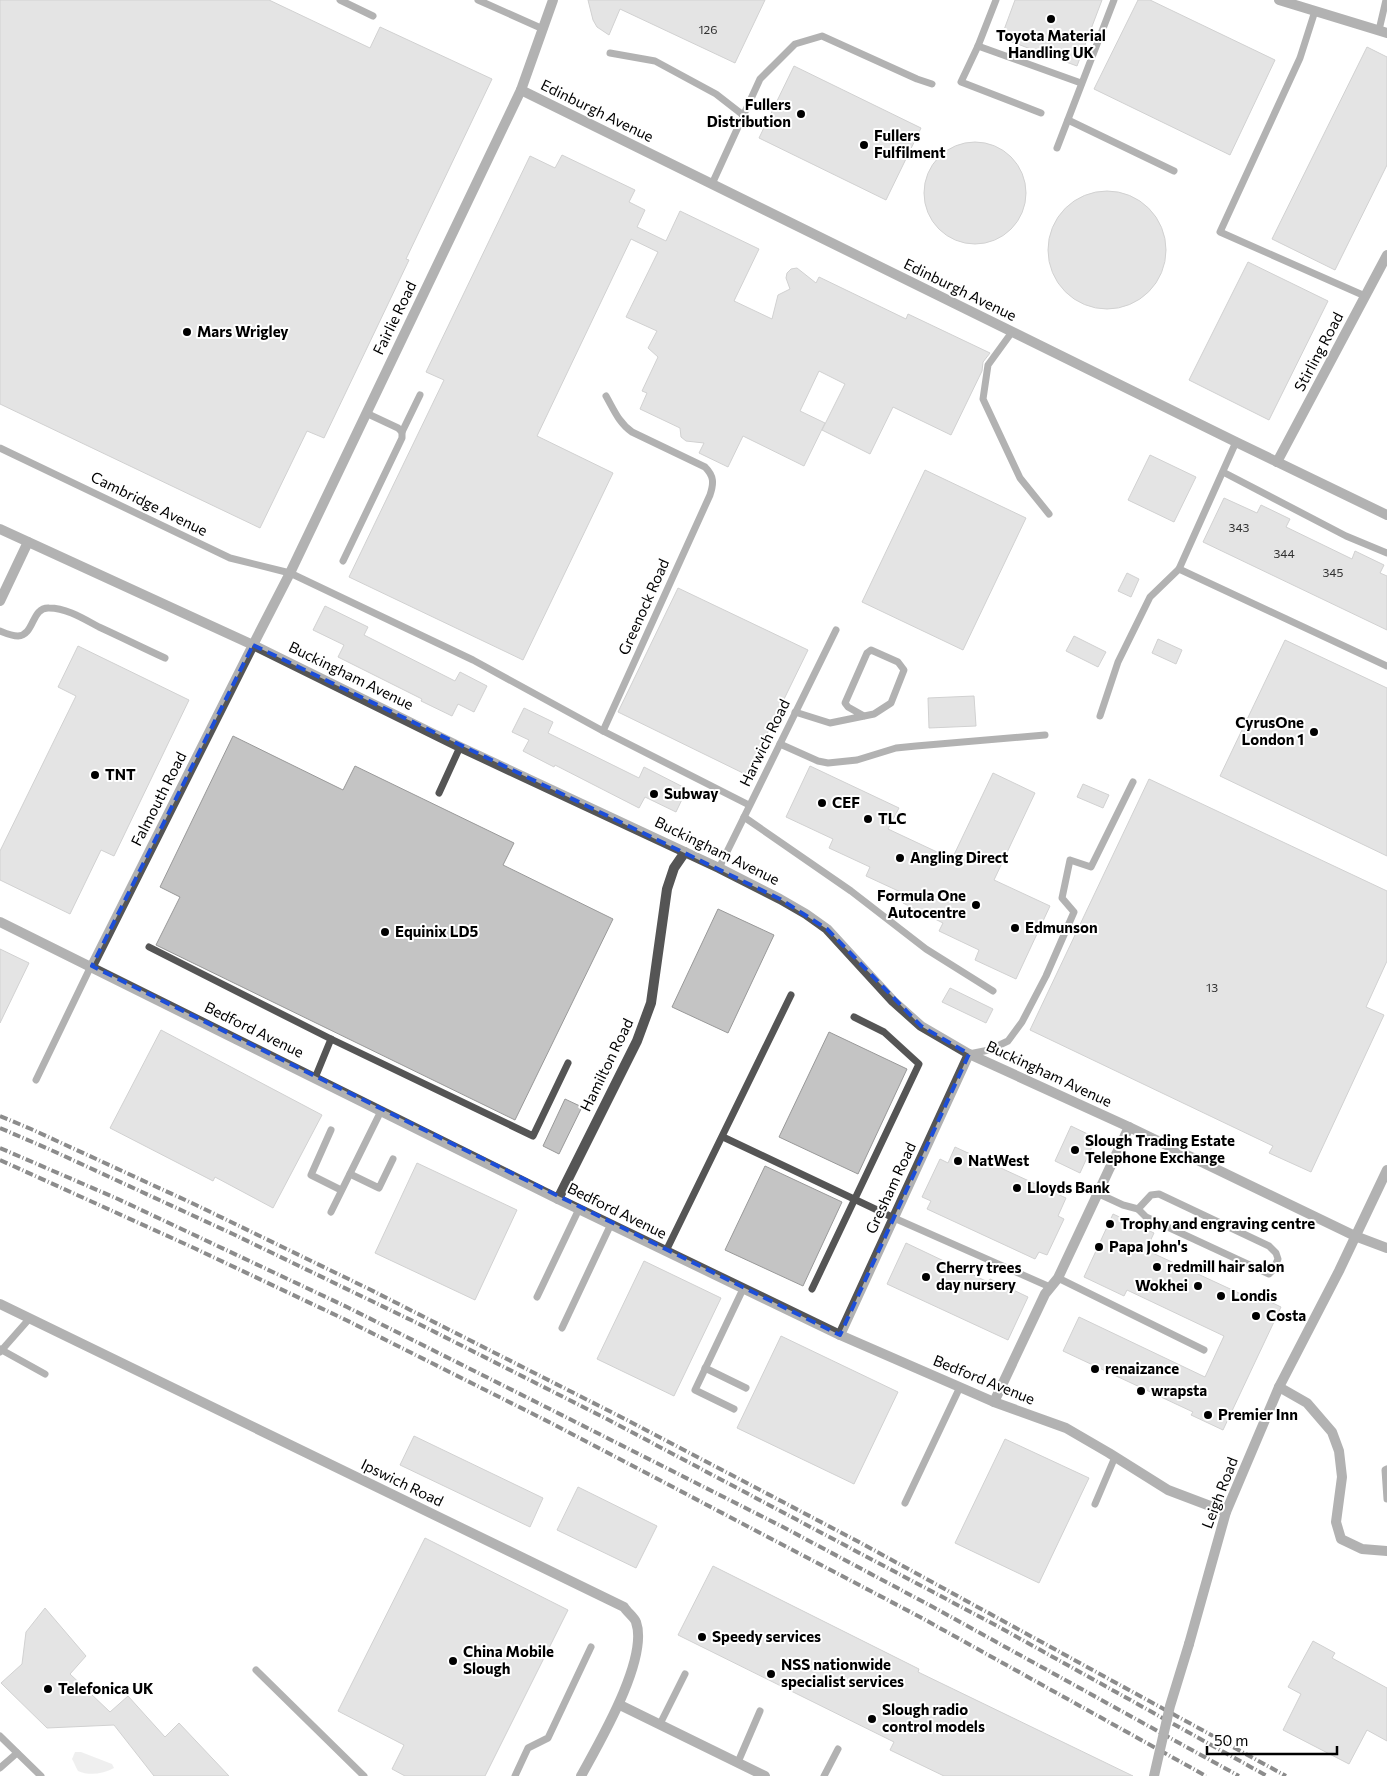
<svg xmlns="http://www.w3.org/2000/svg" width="1387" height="1776" font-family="Commissioner,sans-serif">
  <rect width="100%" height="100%" fill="#fff"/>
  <!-- green -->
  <path fill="#dcdcdc" d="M75,1752h6l31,12 2,4c-11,6 -25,8 -36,3 -2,-3 -4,-9 -6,-12z"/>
  <!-- building -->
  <g fill="#c4c4c4" stroke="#999">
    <polygon points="0,0 269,0 370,48 380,27 492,79 406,259 409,260 324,438 307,431 260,528 0,404"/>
    <polygon points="588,0 765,0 735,63 620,9 609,35 597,27 593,20"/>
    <polygon points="1015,0 1102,0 1077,66 1001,38"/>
    <polygon points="1138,0 1150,0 1275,60 1230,155 1094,89"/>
    <polygon points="1367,47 1387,57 1387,165 1335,270 1272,239"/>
    <polygon points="794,66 921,128 886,200 759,138"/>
    <circle cx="975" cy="193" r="51"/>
    <polygon points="562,155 635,190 629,202 645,210 637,227 666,241 680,211 759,249 734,301 772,319 778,295 790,289 786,278 787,273 791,269 797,268 816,283 819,277 906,319 908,314 990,353 983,362 982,371 951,435 893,407 870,454 822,430 845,384 819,371 800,411 825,423 804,466 743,436 728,467 699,453 704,443 686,441 681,437 680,428 640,409 647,393 642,391 658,357 648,348 657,331 626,317 658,252 631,239 537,436 613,473 523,660 349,577 444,380 426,372 530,156 555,168"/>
    <circle cx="1107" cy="250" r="59"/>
    <polygon points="1248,262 1328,301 1269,420 1189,380"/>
    <polygon points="1150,455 1196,477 1174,522 1128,500"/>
    <polygon points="925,470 1026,518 963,650 862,602"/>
    <polygon points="1224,498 1257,513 1261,505 1290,519 1286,527 1352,559 1355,551 1384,565 1380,573 1387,576 1387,630 1203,542"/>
    <polygon points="1127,573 1139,579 1131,597 1118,591"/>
    <polygon points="678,588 808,650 747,775 618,712"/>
    <polygon points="325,606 368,627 364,635 455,681 460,672 487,686 474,712 458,704 452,716 421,701 422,699 338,657 344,645 313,630"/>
    <polygon points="1074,636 1106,652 1098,667 1066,651"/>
    <polygon points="1158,639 1182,650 1176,664 1152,653"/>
    <polygon points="1285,640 1387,688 1387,856 1220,776"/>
    <polygon points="78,646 189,700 114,856 101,850 70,914 0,880 0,851 76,696 58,687"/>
    <polygon points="974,696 976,726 929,728 928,698"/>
    <polygon points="524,708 553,722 548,733 639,778 644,767 687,789 676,812 645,797 639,808 555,765 554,767 523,751 529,740 512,732"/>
    <polygon points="233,736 343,790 355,766 514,843 503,865 613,919 515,1120 156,945 180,897 160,887"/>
    <polygon points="810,766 899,808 888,829 952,859 993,773 1035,793 994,880 1050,906 1016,979 975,960 979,950 939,931 943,923 903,903 907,895 866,876 870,867 829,848 833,839 786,817"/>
    <polygon points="1149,779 1387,891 1387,961 1366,1007 1384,1015 1311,1172 1269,1153 1273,1146 1030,1030"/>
    <polygon points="1083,784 1109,795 1103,808 1077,797"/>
    <polygon points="718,909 774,935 728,1033 672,1007"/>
    <polygon points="0,949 29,963 0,1023"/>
    <polygon points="950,988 993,1009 986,1023 942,1002"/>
    <polygon points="161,1030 322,1115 273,1208 215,1177 213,1181 110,1128"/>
    <polygon points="829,1032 907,1069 858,1174 779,1137"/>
    <polygon points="565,1099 582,1107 559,1154 543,1146"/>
    <polygon points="1071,1126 1096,1138 1080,1173 1055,1161"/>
    <polygon points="955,1147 1066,1198 1058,1216 1064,1219 1047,1255 1039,1252 1035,1259 927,1209 931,1201 922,1197 940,1159 948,1163"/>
    <polygon points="417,1163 517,1210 475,1300 375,1253"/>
    <polygon points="765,1166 842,1202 803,1286 725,1250"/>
    <polygon points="1113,1214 1154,1233 1146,1250 1254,1300 1256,1295 1281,1307 1223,1430 1191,1415 1193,1412 1063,1351 1079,1317 1205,1377 1224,1336 1127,1290 1124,1296 1084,1277"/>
    <polygon points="906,1243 988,1282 990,1279 1028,1297 1008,1340 887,1284"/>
    <polygon points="644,1261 721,1298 674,1396 597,1359"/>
    <polygon points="781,1336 898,1392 854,1484 737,1428"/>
    <polygon points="414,1436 543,1498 530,1527 400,1465"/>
    <polygon points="1005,1439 1089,1478 1039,1583 955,1543"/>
    <polygon points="578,1487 657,1526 636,1568 557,1530"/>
    <polygon points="425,1538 568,1610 485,1776 405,1776 392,1769 404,1745 338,1711"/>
    <polygon points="713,1566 919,1669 918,1672 1133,1776 944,1776 890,1750 894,1742 678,1635"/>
    <polygon points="45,1608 86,1656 70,1674 110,1712 128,1696 165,1737 179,1723 229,1776 154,1776 114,1725 47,1728 1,1683 22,1664 26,1632"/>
    <polygon points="1313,1641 1335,1653 1332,1658 1387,1688 1387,1741 1367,1730 1349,1764 1283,1730 1301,1694 1288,1687"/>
  </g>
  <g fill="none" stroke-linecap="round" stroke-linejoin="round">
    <!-- service -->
    <g stroke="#555" stroke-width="7">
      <polyline points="340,0 373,16"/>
      <polyline points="478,0 543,29"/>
      <polyline points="996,0 978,46 961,82 1041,113"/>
      <polyline points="1315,11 1300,58 1220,232 1365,296"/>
      <polyline points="1379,30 1386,0"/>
      <polyline points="978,46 1081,83"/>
      <polyline points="610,53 655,61 716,94 743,115"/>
      <polyline points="1068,120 1174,171"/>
      <polyline points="1057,148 1114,0"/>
      <polyline points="712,184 760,79 795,44 822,36 917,79 932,84"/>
      <polyline points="1012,332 988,365 983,399 1020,478 1049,514"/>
      <polyline points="402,432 420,395"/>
      <polyline points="1236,442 1179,569 1387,666"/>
      <polyline points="0,448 230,558 290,573 473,660 603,731 749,805"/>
      <polyline points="1223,472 1346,536 1387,553"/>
      <polyline points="343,561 402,438 402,432 398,428 366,413"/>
      <path d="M0,631c5,2 12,5 18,5 17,-1 13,-29 31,-28 18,0 35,11 50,19 22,10 44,21 66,31"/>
      <polyline points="795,712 830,723 874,714 891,703 904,670 898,662 871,650 867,653 845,703 848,707 864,716"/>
      <polyline points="1100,716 1118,662 1150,597 1179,569"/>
      <path d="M603,731l107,-236c4,-12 4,-19 -5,-28l-73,-35c-13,-9 -18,-22 -26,-36"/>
      <polyline points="780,744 818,761 828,763 857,760 896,748 916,746 1045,735"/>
      <polyline points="439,793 460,747"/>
      <polyline points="744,817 851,891 926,949 993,991"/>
      <polyline points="719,868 836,630"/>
      <polyline points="149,947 331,1039 533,1136 568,1063"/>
      <polyline points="969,1054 989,1050 1008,1041 1022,1022 1046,976 1074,912 1062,898 1070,860 1091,867 1133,782"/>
      <polyline points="315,1078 331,1039"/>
      <polyline points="36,1080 91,966"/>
      <polyline points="331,1130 311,1175 341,1190"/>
      <polyline points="723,1137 894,1218 1050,1287"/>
      <polyline points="350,1174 379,1188 393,1159"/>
      <polyline points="1097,1193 1123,1205 1138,1209"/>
      <polygon points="1159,1194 1269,1246 1276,1253 1278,1259 1273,1270 1269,1274 1146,1217 1138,1209 1151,1195"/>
      <polyline points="331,1212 381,1111"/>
      <polyline points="666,1251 791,995"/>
      <polyline points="1058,1278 1204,1350"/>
      <polyline points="812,1289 919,1064 884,1032 854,1017"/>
      <polyline points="537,1297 579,1209"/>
      <polyline points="562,1328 611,1224"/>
      <polyline points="0,1349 45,1374"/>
      <polyline points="0,1352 30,1318"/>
      <polyline points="705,1368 746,1388"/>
      <polyline points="734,1409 695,1390 743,1289"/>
      <polyline points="1387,1469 1385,1470 1387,1499"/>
      <polyline points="905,1503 960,1387"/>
      <polyline points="1095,1504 1115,1457"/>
      <polyline points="256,1670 364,1776"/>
      <polyline points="660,1724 685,1674"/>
      <polyline points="0,1736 41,1776"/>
      <polyline points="738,1762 760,1711"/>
      <polyline points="0,1768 17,1753"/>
      <polyline points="515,1776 528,1748 548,1738 591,1647"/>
      <polyline points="824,1776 838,1749"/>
    </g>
    <!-- minor -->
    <g stroke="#555" stroke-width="10">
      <polyline points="1279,0 1387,33"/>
      <polyline points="1277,462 1387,255"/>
      <polyline points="0,601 28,542"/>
      <polyline points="0,922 558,1199 840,1335 994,1402 1066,1428 1109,1453 1168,1490 1226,1512"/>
      <polyline points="92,966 253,645"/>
      <polyline points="558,1199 637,1041 651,1003 667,889 674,868 685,852"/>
      <path d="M0,1304l624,303c3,5 10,10 12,15 13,37 -37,121 -55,154"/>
      <polyline points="840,1335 969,1054"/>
      <polyline points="1279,1387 1307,1403 1332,1432 1339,1451 1342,1477 1336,1522 1341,1539 1362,1549 1387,1551"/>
      <polyline points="994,1402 1045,1294 1058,1278 1129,1127"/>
      <polyline points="620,1705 765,1776"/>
    </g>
    <!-- tertiary -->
    <g stroke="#555" stroke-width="10">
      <polyline points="521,90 1236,442 1387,515"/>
      <polyline points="0,529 253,645 460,747 719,868 780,899 806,914 827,929 893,1001 921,1026 969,1054 1129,1127 1355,1236 1387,1248"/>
      <polyline points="253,645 290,573 521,90 553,0"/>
      <polyline points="1189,1644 1226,1512 1279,1387 1339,1271 1387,1170"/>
    </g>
    <!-- rail -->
    <g stroke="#000" stroke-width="4" stroke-dasharray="8 2.5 1 2.5" stroke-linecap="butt">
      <polyline points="0,1116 31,1129 196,1205 369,1289 625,1419 859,1542 1286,1776"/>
      <polyline points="0,1128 51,1150 233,1234 415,1322 607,1419 999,1627 1267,1776"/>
      <polyline points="0,1148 118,1199 347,1307 536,1402 783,1527 933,1607 1239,1776"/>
      <polyline points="0,1160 194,1248 346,1320 553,1424 920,1617 1206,1776"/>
    </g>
    <!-- tertiary-bridge -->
    <polyline stroke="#555" stroke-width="10" points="1154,1776 1170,1706 1189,1644"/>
  </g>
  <!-- marked area -->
  <path d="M0 0H1387V1776H0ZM253,645l527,254 47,30 94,97 48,28 -129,281 -748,-369z" fill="#fff" fill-opacity=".55" fill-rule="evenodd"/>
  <path fill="none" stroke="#1d4ed8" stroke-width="4" stroke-dasharray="10 6" stroke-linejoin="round" d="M253,645l527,254 47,30 94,97 48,28 -129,281 -748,-369z"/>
  <!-- markers -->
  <g fill="#000" stroke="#fff" stroke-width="2">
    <circle cx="1051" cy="19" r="5"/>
    <circle cx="801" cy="114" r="5"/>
    <circle cx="864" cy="145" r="5"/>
    <circle cx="187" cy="332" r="5"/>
    <circle cx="1314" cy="732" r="5"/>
    <circle cx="95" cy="775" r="5"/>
    <circle cx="654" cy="794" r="5"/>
    <circle cx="822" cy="803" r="5"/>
    <circle cx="868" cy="819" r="5"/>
    <circle cx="900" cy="858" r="5"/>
    <circle cx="976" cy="905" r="5"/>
    <circle cx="1015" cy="928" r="5"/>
    <circle cx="385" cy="932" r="5"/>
    <circle cx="1075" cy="1150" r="5"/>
    <circle cx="958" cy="1161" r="5"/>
    <circle cx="1017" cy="1188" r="5"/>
    <circle cx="1110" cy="1224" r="5"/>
    <circle cx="1099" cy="1247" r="5"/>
    <circle cx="1157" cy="1267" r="5"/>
    <circle cx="926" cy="1277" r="5"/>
    <circle cx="1198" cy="1286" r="5"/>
    <circle cx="1221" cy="1296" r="5"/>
    <circle cx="1256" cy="1316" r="5"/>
    <circle cx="1095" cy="1369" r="5"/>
    <circle cx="1141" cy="1391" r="5"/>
    <circle cx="1208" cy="1415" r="5"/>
    <circle cx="702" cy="1637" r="5"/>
    <circle cx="453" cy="1661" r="5"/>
    <circle cx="771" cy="1674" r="5"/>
    <circle cx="48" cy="1689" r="5"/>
    <circle cx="872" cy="1719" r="5"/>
  </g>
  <g text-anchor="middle" stroke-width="4" stroke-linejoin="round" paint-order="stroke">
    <!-- number labels -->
    <g font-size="12" fill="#313131">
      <text x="708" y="34">126</text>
      <text x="1239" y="532">343</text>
      <text x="1284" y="558">344</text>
      <text x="1333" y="577">345</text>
      <text x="1212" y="992">13</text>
    </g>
    <!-- poi labels -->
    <g font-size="15" font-weight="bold" fill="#000" stroke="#fff" text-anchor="start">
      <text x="1051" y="41" text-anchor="middle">Toyota Material<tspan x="1051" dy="17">Handling UK</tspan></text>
      <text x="791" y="110" text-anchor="end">Fullers<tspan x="791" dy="17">Distribution</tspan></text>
      <text x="874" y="141">Fullers<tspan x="874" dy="17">Fulfilment</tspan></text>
      <text x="197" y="337">Mars Wrigley</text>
      <text x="1304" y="728" text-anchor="end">CyrusOne<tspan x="1304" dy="17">London 1</tspan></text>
      <text x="105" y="780">TNT</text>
      <text x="664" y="799">Subway</text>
      <text x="832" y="808">CEF</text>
      <text x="878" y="824">TLC</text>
      <text x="910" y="863">Angling Direct</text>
      <text x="966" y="901" text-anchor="end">Formula One<tspan x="966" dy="17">Autocentre</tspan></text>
      <text x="1025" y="933">Edmunson</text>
      <text x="395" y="937">Equinix LD5</text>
      <text x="1085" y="1146">Slough Trading Estate<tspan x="1085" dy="17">Telephone Exchange</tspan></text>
      <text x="968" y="1166">NatWest</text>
      <text x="1027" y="1193">Lloyds Bank</text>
      <text x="1120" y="1229">Trophy and engraving centre</text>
      <text x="1109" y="1252">Papa John's</text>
      <text x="1167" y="1272">redmill hair salon</text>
      <text x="936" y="1273">Cherry trees<tspan x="936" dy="17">day nursery</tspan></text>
      <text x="1188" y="1291" text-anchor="end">Wokhei</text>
      <text x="1231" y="1301">Londis</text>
      <text x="1266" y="1321">Costa</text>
      <text x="1105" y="1374">renaizance</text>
      <text x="1151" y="1396">wrapsta</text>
      <text x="1218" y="1420">Premier Inn</text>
      <text x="712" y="1642">Speedy services</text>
      <text x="463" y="1657">China Mobile<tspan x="463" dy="17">Slough</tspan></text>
      <text x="781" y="1670">NSS nationwide<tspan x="781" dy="17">specialist services</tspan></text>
      <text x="58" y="1694">Telefonica UK</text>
      <text x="882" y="1715">Slough radio<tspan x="882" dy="17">control models</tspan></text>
    </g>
    <!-- street labels -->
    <g font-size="15" fill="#000" stroke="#fff">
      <text transform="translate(597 111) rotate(26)" y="5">Edinburgh Avenue</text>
      <text transform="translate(960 290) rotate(26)" y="5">Edinburgh Avenue</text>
      <text transform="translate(395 318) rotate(-64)" y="5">Fairlie Road</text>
      <text transform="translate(1319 352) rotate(-62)" y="5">Stirling Road</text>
      <text transform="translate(149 504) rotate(26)" y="5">Cambridge Avenue</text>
      <text transform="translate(644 607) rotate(-66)" y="5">Greenock Road</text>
      <text transform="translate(351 676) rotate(26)" y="5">Buckingham Avenue</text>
      <text transform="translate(765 743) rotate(-64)" y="5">Harwich Road</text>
      <text transform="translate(159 799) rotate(-63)" y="5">Falmouth Road</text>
      <text transform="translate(717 851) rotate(26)" y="5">Buckingham Avenue</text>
      <text transform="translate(254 1030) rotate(26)" y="5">Bedford Avenue</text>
      <text transform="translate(607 1065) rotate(-64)" y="5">Hamilton Road</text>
      <text transform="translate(1049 1074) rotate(25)" y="5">Buckingham Avenue</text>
      <text transform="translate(891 1188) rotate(-65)" y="5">Gresham Road</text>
      <text transform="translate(617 1211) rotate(26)" y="5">Bedford Avenue</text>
      <text transform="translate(984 1380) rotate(22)" y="5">Bedford Avenue</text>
      <text transform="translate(402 1483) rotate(26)" y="5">Ipswich Road</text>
      <text transform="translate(1220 1493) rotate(-69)" y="5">Leigh Road</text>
    </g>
  </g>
  <!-- scale -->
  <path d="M1207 1746v8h130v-8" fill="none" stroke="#000000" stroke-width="2.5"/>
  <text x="1214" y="1746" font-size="15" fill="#000000" stroke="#ffffff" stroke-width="4" paint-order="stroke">50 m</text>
</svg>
